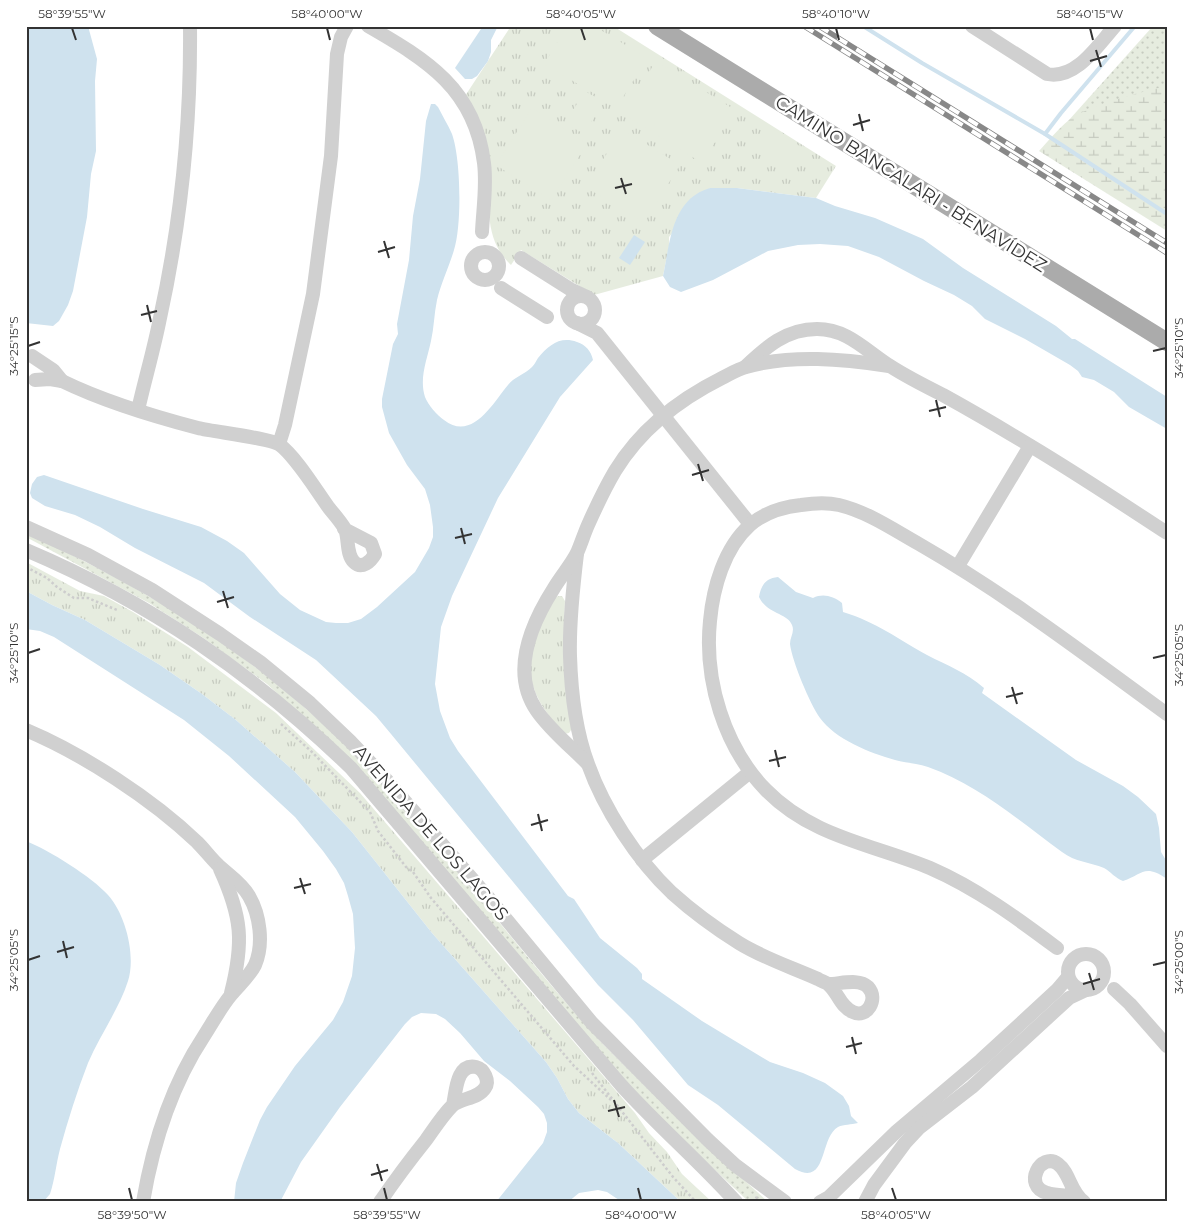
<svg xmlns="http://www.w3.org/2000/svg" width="1193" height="1228" font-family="Montserrat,sans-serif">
  <defs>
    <pattern id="grass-dots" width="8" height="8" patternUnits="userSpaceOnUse" patternTransform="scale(1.25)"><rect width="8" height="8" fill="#e6ecdf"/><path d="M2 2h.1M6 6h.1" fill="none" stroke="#c6cbc0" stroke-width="1.8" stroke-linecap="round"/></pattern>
    <pattern id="wetland-marsh" width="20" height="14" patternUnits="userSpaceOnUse" patternTransform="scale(1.25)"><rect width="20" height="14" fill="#e6ecdf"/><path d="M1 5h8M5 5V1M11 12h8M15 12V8" fill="none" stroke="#c6cbc0"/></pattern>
    <pattern id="park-tufts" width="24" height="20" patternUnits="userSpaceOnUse" patternTransform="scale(1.25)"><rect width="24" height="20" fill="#e6ecdf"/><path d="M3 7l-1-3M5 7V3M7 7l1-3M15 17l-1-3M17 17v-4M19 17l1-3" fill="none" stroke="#c6cbc0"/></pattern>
  </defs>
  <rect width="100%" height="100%" fill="#fff"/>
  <!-- grass -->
  <g fill="url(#grass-dots)">
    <polygon points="1153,26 1167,26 1167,180 1069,120"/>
    <path d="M26,533c100,46 195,101 278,174 111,97 196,225 296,334 13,14 29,28 43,43 41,40 82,79 125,118h-19l-86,-81 -42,-45 -283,-327 -71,-65 -65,-47 -53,-34 -123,-66z"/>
  </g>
  <!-- wetland -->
  <path fill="url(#wetland-marsh)" d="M1167,86v145l-128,-80c9,-10 19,-22 30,-31 20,-15 72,-28 98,-34z"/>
  <!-- park -->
  <g fill="url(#park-tufts)">
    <path d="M511,26h102l223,140 -20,32 -79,-10h-27l-41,49v9l-6,30 -69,19 -73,-45 -10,15c-15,-14 -20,-30 -22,-50l-24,-119z"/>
    <polygon points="26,562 80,591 104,596 133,612 188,647 276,713 360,793 635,1113 649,1133 667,1152 682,1174 712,1202 681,1202 618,1143 579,1113 568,1099 557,1078 546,1062 432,933 352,832 295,772 236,720 202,694 160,665 85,620 52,605 26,591"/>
    <path d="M558,596h4l3,5 -1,24 9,102 -4,6 -5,1c-8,-6 -13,-16 -19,-24 -28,-43 -11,-67 6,-109z"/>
  </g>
  <!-- pitch -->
  <g fill="#e6ecdf">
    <polygon points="567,26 594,26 647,58 617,107 544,64"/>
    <polygon points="656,61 735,110 702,163 623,114"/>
    <polygon points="585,91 603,102 584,134 565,123"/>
    <polygon points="532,108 587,144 551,200 496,165"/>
    <polygon points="622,129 680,165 644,223 586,187"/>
    <polygon points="773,129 806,150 795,168 762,146"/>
  </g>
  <!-- water -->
  <g fill="#cfe2ee">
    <polygon points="26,26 88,26 97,59 95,81 96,151 91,174 87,217 73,291 68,305 59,321 53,326 26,323"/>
    <polygon points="483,26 498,26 491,40 491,52 488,61 477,76 472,79 465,79 455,68"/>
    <path d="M431,104h4l3,3c4,8 10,18 14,27 9,25 10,91 2,116 -5,17 -13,33 -17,50 -3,14 -3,28 -6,41 -4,19 -12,37 -6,56 3,8 12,18 19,23 28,22 49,-17 64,-35 6,-8 17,-11 24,-18 3,-3 4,-6 6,-9 11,-13 22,-22 39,-16 9,3 14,9 16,18l-33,37 -62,101 -46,98 -11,31 -6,57 5,27 10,27 8,13 110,145 6,3 26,39 37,30 5,6v5l60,42 68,41 33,11 22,10 18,13 6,10 2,10 7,7c-7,2 -14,1 -20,4 -19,11 -10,60 -43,42l-77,-64 -30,-20 -55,-65 -35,-35 -207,-251 -15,-18 -60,-56 -66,-43 -46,-34 -69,-35 -35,-21 -25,-12 -30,-9 -13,-8 -2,-5 2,-9 5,-7 7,-2 99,34 58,18 26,14 17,12 36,41 20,16 26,12 10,1h12l13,-4 16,-12 38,-35 14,-24 4,-11v-10l-3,-22 -5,-16 -18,-24 -18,-32 -7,-26v-8l11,-55 5,-10 -1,-10 12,-64 4,-44 7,-37 6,-58z"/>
    <path d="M710,188h27l79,10 19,8 40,12 48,21 40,29 93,58 16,13h3l92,58v32l-38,-22 -15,-15 -20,-12 -12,-3 -4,-6 -8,-6 -45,-26 -40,-20 -13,-13 -18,-11 -30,-14 -45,-24 -31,-11 -28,-2 -22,1 -30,6 -55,29 -32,12 -11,-5 -7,-11c7,-32 8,-77 47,-88z"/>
    <polygon points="634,235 645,242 630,265 619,258"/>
    <path d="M778,577l18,15 17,6c10,-5 20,-2 29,5l1,9c33,10 55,27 84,43 21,11 39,17 57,33l-2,5 94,67 47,26 15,11 18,17 3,14 2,24 6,10v17c-23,-16 -25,-4 -44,2 -8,-3 -12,-9 -19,-13 -14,-6 -29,-6 -42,-16 -43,-31 -83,-67 -134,-85 -11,-4 -23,-4 -33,-7 -25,-7 -60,-21 -75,-42 -10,-14 -28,-57 -30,-74 0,-7 5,-12 2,-19 -4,-12 -25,-11 -33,-28 2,-12 7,-19 19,-20z"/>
    <polygon points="26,591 52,605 85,620 160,665 202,694 236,720 295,772 352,832 432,933 546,1062 557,1078 568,1099 579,1113 618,1143 681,1202 622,1202 607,1192 598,1190 579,1193 568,1202 496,1202 543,1143 547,1132 547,1123 544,1114 538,1107 510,1081 484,1061 460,1033 445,1019 436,1014 421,1013 412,1017 405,1024 340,1107 301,1162 280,1202 234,1202 236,1183 243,1163 260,1120 267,1107 295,1066 333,1020 343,1002 352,976 355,948 353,914 348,896 344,883 336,869 323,851 295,817 229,756 184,720 54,637 40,631 26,629"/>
    <path d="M26,841c23,9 66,36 82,54 18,20 28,61 20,86 -9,28 -28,54 -40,82 -11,28 -20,57 -28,86 -4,15 -5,30 -10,45l-7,8h-17z"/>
  </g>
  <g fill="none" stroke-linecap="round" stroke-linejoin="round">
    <!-- stream -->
    <g stroke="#cfe2ee" stroke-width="4">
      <polyline points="863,26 922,63 1045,134 1167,214"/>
      <polyline points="1045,134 1061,113 1135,26"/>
    </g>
    <!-- path -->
    <g stroke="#cdcdcd" stroke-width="2.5" stroke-dasharray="2.5 2.5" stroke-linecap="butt">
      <polyline points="26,567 47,578 57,587 74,598 88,598 117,610"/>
      <polyline points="281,724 312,752 368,810"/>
      <polyline points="370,812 378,831 406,867 413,872 431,898 574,1066 611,1100"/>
      <polyline points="592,1073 673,1177 696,1202"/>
      <polyline points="752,1202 757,1197"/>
    </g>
    <!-- minor -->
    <g stroke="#d0d0d0" stroke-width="14">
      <path d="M368,26c59,34 107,63 116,137 3,23 -1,46 -2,69"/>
      <path d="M972,26l75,48c29,6 51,-29 68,-48"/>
      <circle cx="485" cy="266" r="14"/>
      <polyline points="521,258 570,289 587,297"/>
      <polyline points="501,288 547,317"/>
      <circle cx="581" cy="310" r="14"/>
      <polyline points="577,323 597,333 750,524"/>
      <polyline points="32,356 53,370 62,381 50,379 35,380"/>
      <path d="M745,367c21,-20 41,-38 72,-38 31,0 49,22 73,37 17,11 35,20 53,29 29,16 58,33 86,50 47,28 92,58 138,88"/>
      <path d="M62,381c43,21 90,35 136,47 16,4 72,10 82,17 16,12 36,45 49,63 5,6 12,14 16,21 4,10 1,25 9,33 8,8 17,-1 21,-8l-4,-11 -27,-14"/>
      <path d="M138,410c7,-31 16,-61 22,-92 21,-96 31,-194 30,-292"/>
      <polyline points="279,444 285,425 313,294 331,156 337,54 341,37 347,26"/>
      <polyline points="26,527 88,555 152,590 220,634 260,662 310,703 350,741 384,777 487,896 592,1023 708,1140 735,1165 785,1202"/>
      <path d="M26,550c125,53 228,124 325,218l270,317c37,41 78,76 115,117"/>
      <path d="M577,554c-4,33 -8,68 -7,102 1,33 6,76 18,108 16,45 49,96 84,129 20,18 43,35 67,50 24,15 52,24 79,36 3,2 7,3 10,5 10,8 12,23 25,28 14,7 26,-13 15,-25 -9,-9 -28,-3 -40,-3"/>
      <polyline points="958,566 1030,446"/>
      <path d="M26,730c57,24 126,69 171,112 7,7 13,15 20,22 11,11 24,18 32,32 11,19 15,48 6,69 -6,12 -16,20 -24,30 -10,12 -18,27 -27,41 -33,50 -51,107 -61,166"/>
      <path d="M587,763c-17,-17 -36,-32 -50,-52 -27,-39 -6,-87 17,-123 7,-12 17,-23 23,-35 4,-9 7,-19 11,-28 8,-18 17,-37 27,-54 25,-41 65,-72 107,-93 8,-4 16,-9 24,-11 46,-13 97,-8 143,-1"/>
      <polyline points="642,860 750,772"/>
      <path d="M220,869c22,48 24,73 11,124"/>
      <path d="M1057,948c-40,-30 -81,-60 -127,-80 -58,-24 -118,-31 -164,-78 -42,-43 -62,-110 -56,-169 3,-33 14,-73 40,-96 14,-12 33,-18 51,-20 13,-2 25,-3 38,0 29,7 55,25 80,39 87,50 167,111 248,170"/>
      <circle cx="1086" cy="972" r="18"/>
      <polyline points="1114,989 1130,1004 1167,1046"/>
      <path d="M1077,1197c-9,-2 -21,-1 -30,-4 -25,-7 -6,-42 11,-29 12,9 12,28 26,38"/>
      <path d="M380,1202c15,-22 30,-42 46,-62 8,-11 16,-24 26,-34 9,-8 26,-7 33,-18 5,-7 -1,-19 -9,-21 -20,-4 -20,26 -23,38"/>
      <polyline points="820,1202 829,1197 897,1131 981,1060 1057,990 1068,977"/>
      <polyline points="865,1202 874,1185 905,1143 919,1128 972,1087 1069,998 1086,990"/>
    </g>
    <!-- major -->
    <polyline stroke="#ababab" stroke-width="18" points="657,26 1167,342"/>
    <defs>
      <g id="rail">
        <polyline points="804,26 1167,253"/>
        <polyline points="819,26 1167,243"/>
      </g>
    </defs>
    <!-- rail casing -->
    <use href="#rail" stroke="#888" stroke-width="5.5"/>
    <!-- rail -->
    <use href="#rail" stroke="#fff" stroke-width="4" stroke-dasharray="11" stroke-linecap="butt"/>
  </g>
  <!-- ticks -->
  <path fill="none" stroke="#333" stroke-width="2" d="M72,28l4,12M327,28l3,12M581,28l4,12M836,28l3,12M1090,28l3,12M1096,50l5,17M1090,61l17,-5M859,114l4,17M853,125l17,-5M621,178l5,16M615,188l17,-4M384,241l5,17M378,252l17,-5M147,305l4,17M141,315l16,-4M28,346l12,-4M1153,351l13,-3M936,400l4,17M929,411l17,-4M698,464l5,17M692,475l17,-5M461,528l4,16M455,538l17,-4M223,591l5,17M217,602l17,-5M28,653l12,-4M1153,658l13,-3M1012,687l5,17M1006,697l17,-4M775,750l4,17M769,761l17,-4M538,814l4,17M531,825l17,-5M300,878l5,16M294,888l17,-4M63,941l4,17M57,952l17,-5M28,960l12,-4M1153,965l13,-3M1089,973l5,17M1083,984l17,-5M852,1037l4,17M846,1047l16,-4M614,1100l5,17M608,1111l17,-4M377,1164l5,17M371,1175l17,-5M129,1188l3,12M384,1188l3,12M638,1188l3,12M892,1188l4,12"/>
  <g text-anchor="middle" stroke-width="5" stroke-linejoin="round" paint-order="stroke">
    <!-- street labels -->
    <g font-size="18" fill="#333" stroke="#fff">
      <text transform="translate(911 184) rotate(32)" y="6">CAMINO BANCALARI - BENAVÍDEZ</text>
      <text transform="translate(431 833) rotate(49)" y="6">AVENIDA DE LOS LAGOS</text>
    </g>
  </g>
  <!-- border -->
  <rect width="1193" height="1228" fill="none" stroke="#ffffff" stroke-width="55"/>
  <rect x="28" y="28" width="1138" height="1172" fill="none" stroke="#333" stroke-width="2"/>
  <g font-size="12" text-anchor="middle" fill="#333">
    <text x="72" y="18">58°39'55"W</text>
    <text x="327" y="18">58°40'00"W</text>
    <text x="581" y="18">58°40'05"W</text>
    <text x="836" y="18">58°40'10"W</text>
    <text x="1090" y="18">58°40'15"W</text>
    <text transform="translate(14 346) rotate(-90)" y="4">34°25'15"S</text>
    <text transform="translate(1179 348) rotate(-90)" y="4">34°25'10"S</text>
    <text transform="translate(14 653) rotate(-90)" y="4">34°25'10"S</text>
    <text transform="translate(1179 655) rotate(-90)" y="4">34°25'05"S</text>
    <text transform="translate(14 960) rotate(-90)" y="4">34°25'05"S</text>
    <text transform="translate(1179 962) rotate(-90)" y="4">34°25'00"S</text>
    <text x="132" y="1219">58°39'50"W</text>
    <text x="387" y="1219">58°39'55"W</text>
    <text x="641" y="1219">58°40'00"W</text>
    <text x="896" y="1219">58°40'05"W</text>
  </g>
</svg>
